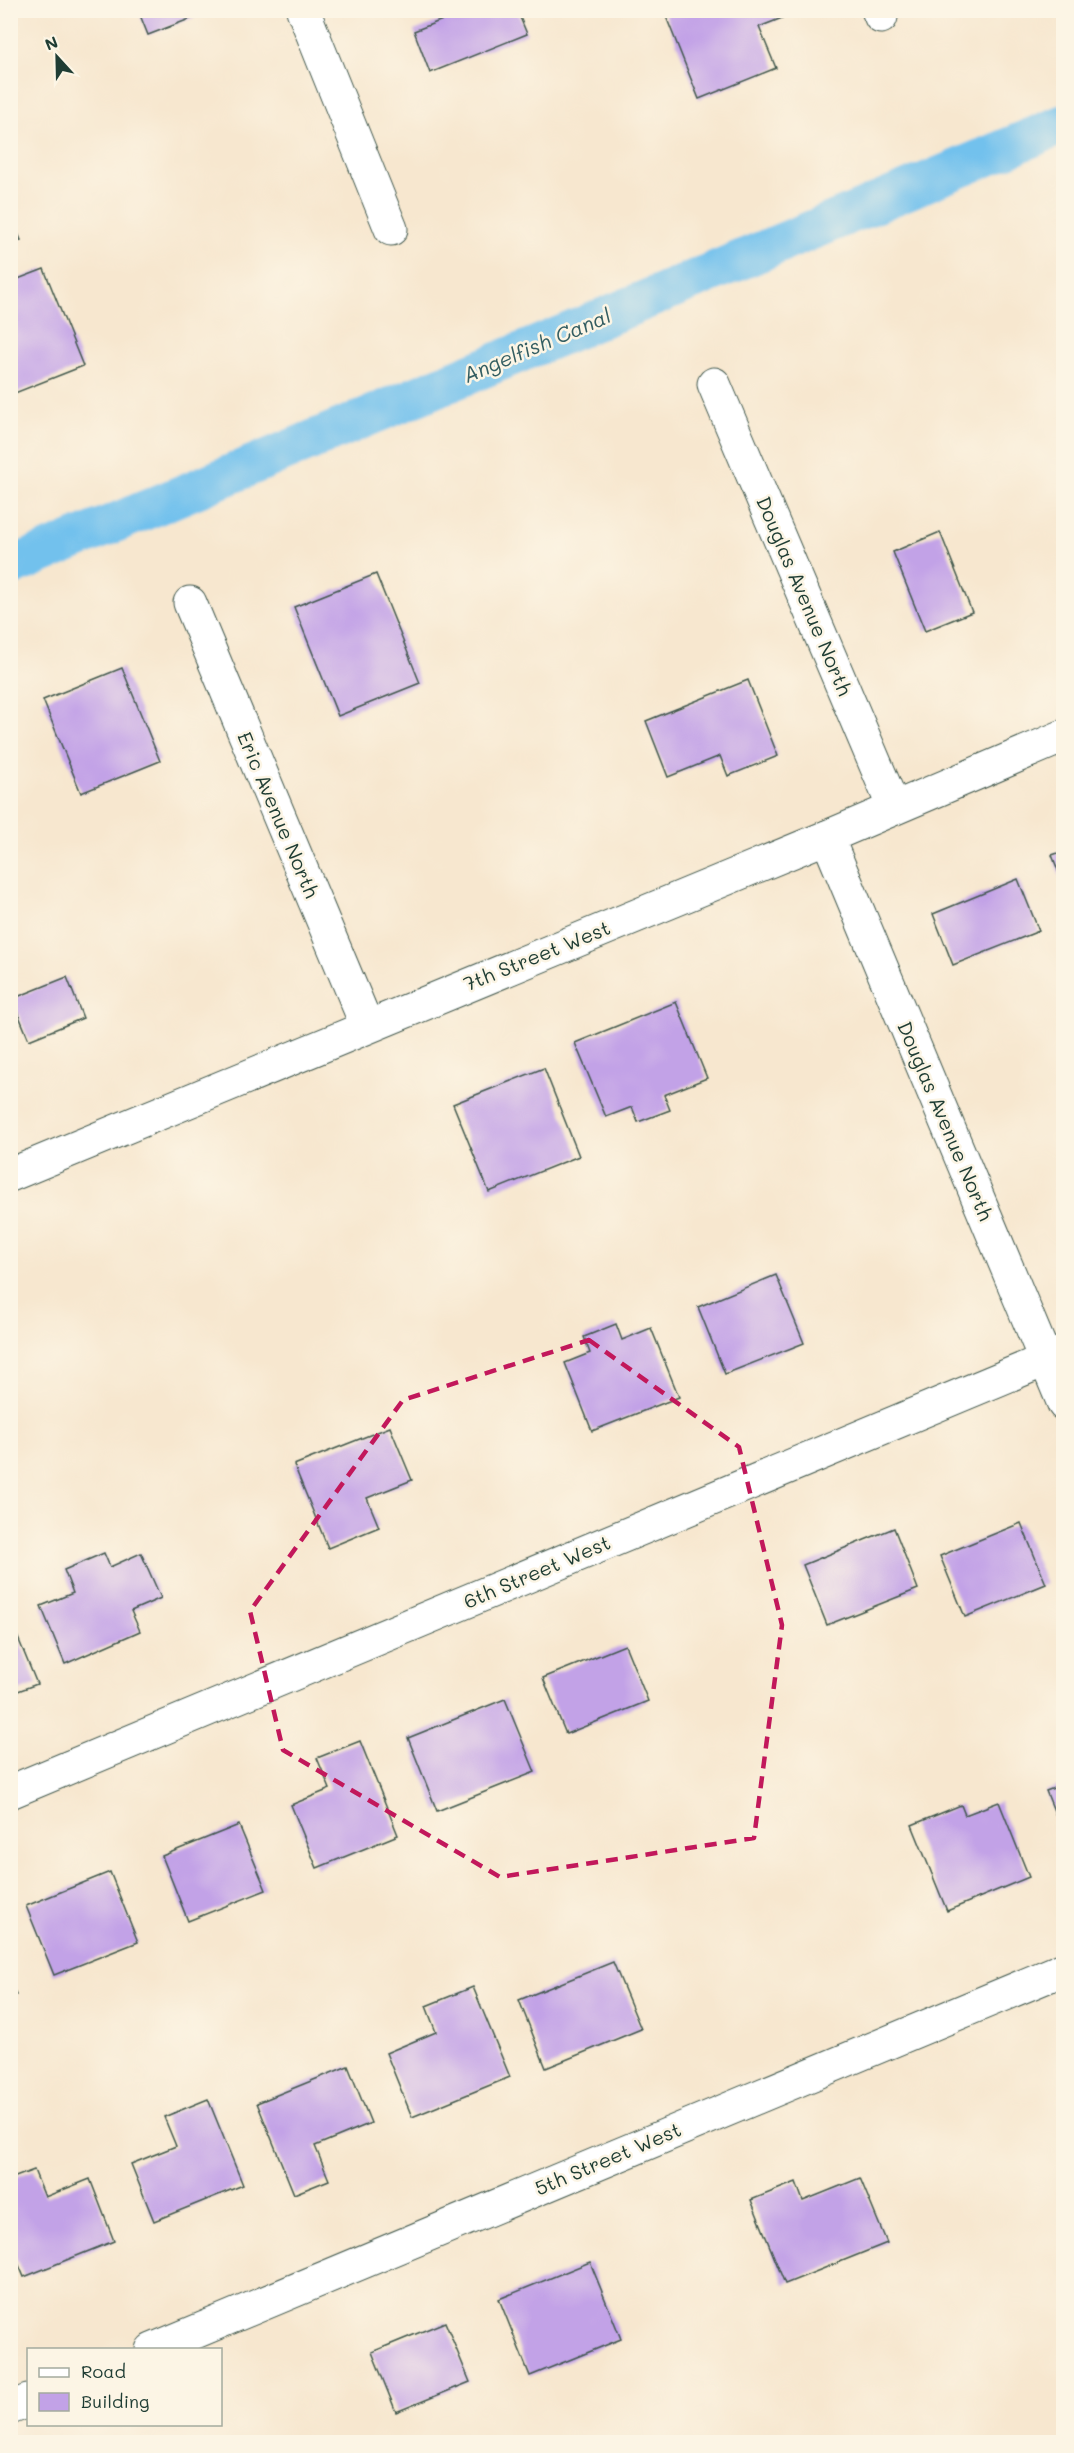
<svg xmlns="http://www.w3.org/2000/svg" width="1074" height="2453" font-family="Mali,sans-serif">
  <rect width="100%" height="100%" fill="#fcf5e5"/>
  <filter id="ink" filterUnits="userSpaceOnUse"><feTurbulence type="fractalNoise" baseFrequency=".0167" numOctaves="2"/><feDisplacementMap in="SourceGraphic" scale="12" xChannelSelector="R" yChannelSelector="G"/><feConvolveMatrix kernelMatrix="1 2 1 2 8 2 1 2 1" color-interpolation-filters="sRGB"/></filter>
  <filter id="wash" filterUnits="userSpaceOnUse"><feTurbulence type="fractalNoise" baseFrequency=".008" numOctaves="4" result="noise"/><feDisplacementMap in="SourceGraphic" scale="24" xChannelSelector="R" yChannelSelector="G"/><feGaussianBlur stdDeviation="1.35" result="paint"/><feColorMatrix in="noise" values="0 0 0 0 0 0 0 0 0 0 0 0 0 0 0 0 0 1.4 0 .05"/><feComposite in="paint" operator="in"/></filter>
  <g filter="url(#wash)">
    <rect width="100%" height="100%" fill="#f7e7cf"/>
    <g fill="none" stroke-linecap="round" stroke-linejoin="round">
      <!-- canal -->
      <polyline stroke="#72c1ed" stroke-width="40" points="10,567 1064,124"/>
    </g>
    <g id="blocks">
      <!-- building -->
      <g fill="#c2a2e7">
        <polygon points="138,10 199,10 200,15 148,35"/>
        <polygon points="442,10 517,10 527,34 430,73 414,31 445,19"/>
        <polygon points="675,10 779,10 782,18 759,27 776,68 699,99 665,14"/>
        <polygon points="10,215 21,240 10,244"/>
        <polygon points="44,269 83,366 10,395 10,282"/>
        <polygon points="940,532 972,612 925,631 893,552"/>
        <polygon points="376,574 420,683 338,716 294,607"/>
        <polygon points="122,668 160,761 81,793 43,700"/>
        <polygon points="748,680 778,756 728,776 720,756 668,777 646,721"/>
        <polygon points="1064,851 1064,883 1063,883 1052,855"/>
        <polygon points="1018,879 1039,931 953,965 933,914"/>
        <polygon points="67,977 83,1018 29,1040 12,999"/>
        <polygon points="676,1002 707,1078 664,1095 670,1110 638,1122 632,1107 606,1117 575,1043"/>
        <polygon points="544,1068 579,1156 489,1192 453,1104"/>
        <polygon points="776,1275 804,1343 725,1374 698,1307"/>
        <polygon points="616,1324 622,1340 651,1328 679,1397 592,1431 565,1363 590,1353 584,1337"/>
        <polygon points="390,1427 412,1480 367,1498 379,1527 328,1548 294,1465"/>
        <polygon points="1021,1523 1046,1584 965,1617 940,1556"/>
        <polygon points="894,1528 918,1589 827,1625 803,1565"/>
        <polygon points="104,1553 110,1567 141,1553 161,1598 131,1611 140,1631 65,1664 41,1606 73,1593 64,1570"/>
        <polygon points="14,1628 37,1684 10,1694 10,1630"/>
        <polygon points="625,1645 648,1701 566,1734 543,1678"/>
        <polygon points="505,1699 535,1772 437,1811 408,1738"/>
        <polygon points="360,1741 398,1835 317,1868 291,1805 330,1789 317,1758"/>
        <polygon points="1064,1784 1064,1833 1063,1833 1046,1791"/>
        <polygon points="999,1802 1029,1877 947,1911 912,1825 961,1805 965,1815"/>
        <polygon points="239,1825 266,1890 188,1921 162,1856"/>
        <polygon points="110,1872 138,1942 54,1975 26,1906"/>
        <polygon points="613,1962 641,2029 546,2068 519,2000"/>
        <polygon points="10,1982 16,1995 10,1997"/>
        <polygon points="473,1987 510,2077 412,2117 386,2053 436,2032 426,2006"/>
        <polygon points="348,2066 371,2123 315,2146 329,2180 294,2194 257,2103"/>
        <polygon points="208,2099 243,2185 154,2221 131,2164 176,2146 164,2117"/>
        <polygon points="34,2170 45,2197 90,2179 114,2241 24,2277 10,2244 10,2179"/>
        <polygon points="860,2178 887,2243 785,2284 751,2200 796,2182 803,2201"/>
        <polygon points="590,2262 621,2339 530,2376 499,2299"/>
        <polygon points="445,2322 470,2382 396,2412 372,2352"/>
      </g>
    </g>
  </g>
  <g filter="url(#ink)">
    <use href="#blocks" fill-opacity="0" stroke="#3f564b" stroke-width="1.5"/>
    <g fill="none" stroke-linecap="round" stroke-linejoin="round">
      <defs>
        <g id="minor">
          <polyline points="303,10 391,229"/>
          <polyline points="878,10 881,17"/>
          <polyline points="714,384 894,808"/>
          <polyline points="190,603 367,1026"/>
          <polyline points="827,837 1064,1404"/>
          <polyline points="10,1175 827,837 1064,736"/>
          <polyline points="10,1792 1064,1352"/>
          <polyline points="152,2350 1064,1969"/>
          <polyline points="10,2408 28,2401"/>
        </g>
      </defs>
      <!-- minor casing -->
      <use href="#minor" stroke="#3f564b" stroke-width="35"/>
      <!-- minor -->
      <use href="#minor" stroke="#fff" stroke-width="33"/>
    </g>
  </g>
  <!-- marked area -->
  <path fill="none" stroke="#c2185b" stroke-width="4.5" stroke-dasharray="12 8" stroke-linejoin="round" d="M589,1340l150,107 43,178 -28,213 -254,39 -217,-127 -33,-139 153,-211z"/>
  <g text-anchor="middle" stroke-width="5" stroke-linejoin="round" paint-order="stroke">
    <!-- street labels -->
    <g font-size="20" fill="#1f3d34" stroke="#fcf5e5">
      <text transform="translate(804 596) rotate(67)" y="7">Douglas Avenue North</text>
      <text transform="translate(278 815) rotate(67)" y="7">Eric Avenue North</text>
      <text transform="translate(537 956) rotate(-22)" y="7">7th Street West</text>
      <text transform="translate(945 1121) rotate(67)" y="7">Douglas Avenue North</text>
      <text transform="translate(537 1572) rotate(-23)" y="7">6th Street West</text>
      <text transform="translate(608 2159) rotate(-23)" y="7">5th Street West</text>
    </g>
    <!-- water labels -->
    <g font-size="21" font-style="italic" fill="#345e62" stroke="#fcf5e5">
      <text transform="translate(537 346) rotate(-23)" y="7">Angelfish Canal</text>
    </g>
  </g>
  <!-- margin -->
  <rect width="1074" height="2453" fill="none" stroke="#fcf5e5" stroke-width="36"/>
  <!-- legend -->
  <rect x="27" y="2348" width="195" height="78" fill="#fcf5e5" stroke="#a4ab9e" stroke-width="1.5"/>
  <rect x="39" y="2368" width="30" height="9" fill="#ffffff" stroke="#a4ab9e" stroke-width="1.5"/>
  <text x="81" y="2378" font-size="18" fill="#1f3d34">Road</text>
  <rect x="39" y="2393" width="30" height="18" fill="#c2a2e7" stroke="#a4ab9e" stroke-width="1.5"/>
  <text x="81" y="2408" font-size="18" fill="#1f3d34">Building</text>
  <!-- north arrow -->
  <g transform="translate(57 57) rotate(338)" stroke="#fcf5e5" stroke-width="4.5" paint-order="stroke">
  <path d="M0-4.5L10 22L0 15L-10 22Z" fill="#1f3d34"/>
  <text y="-9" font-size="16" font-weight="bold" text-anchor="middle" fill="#1f3d34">N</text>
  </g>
</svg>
